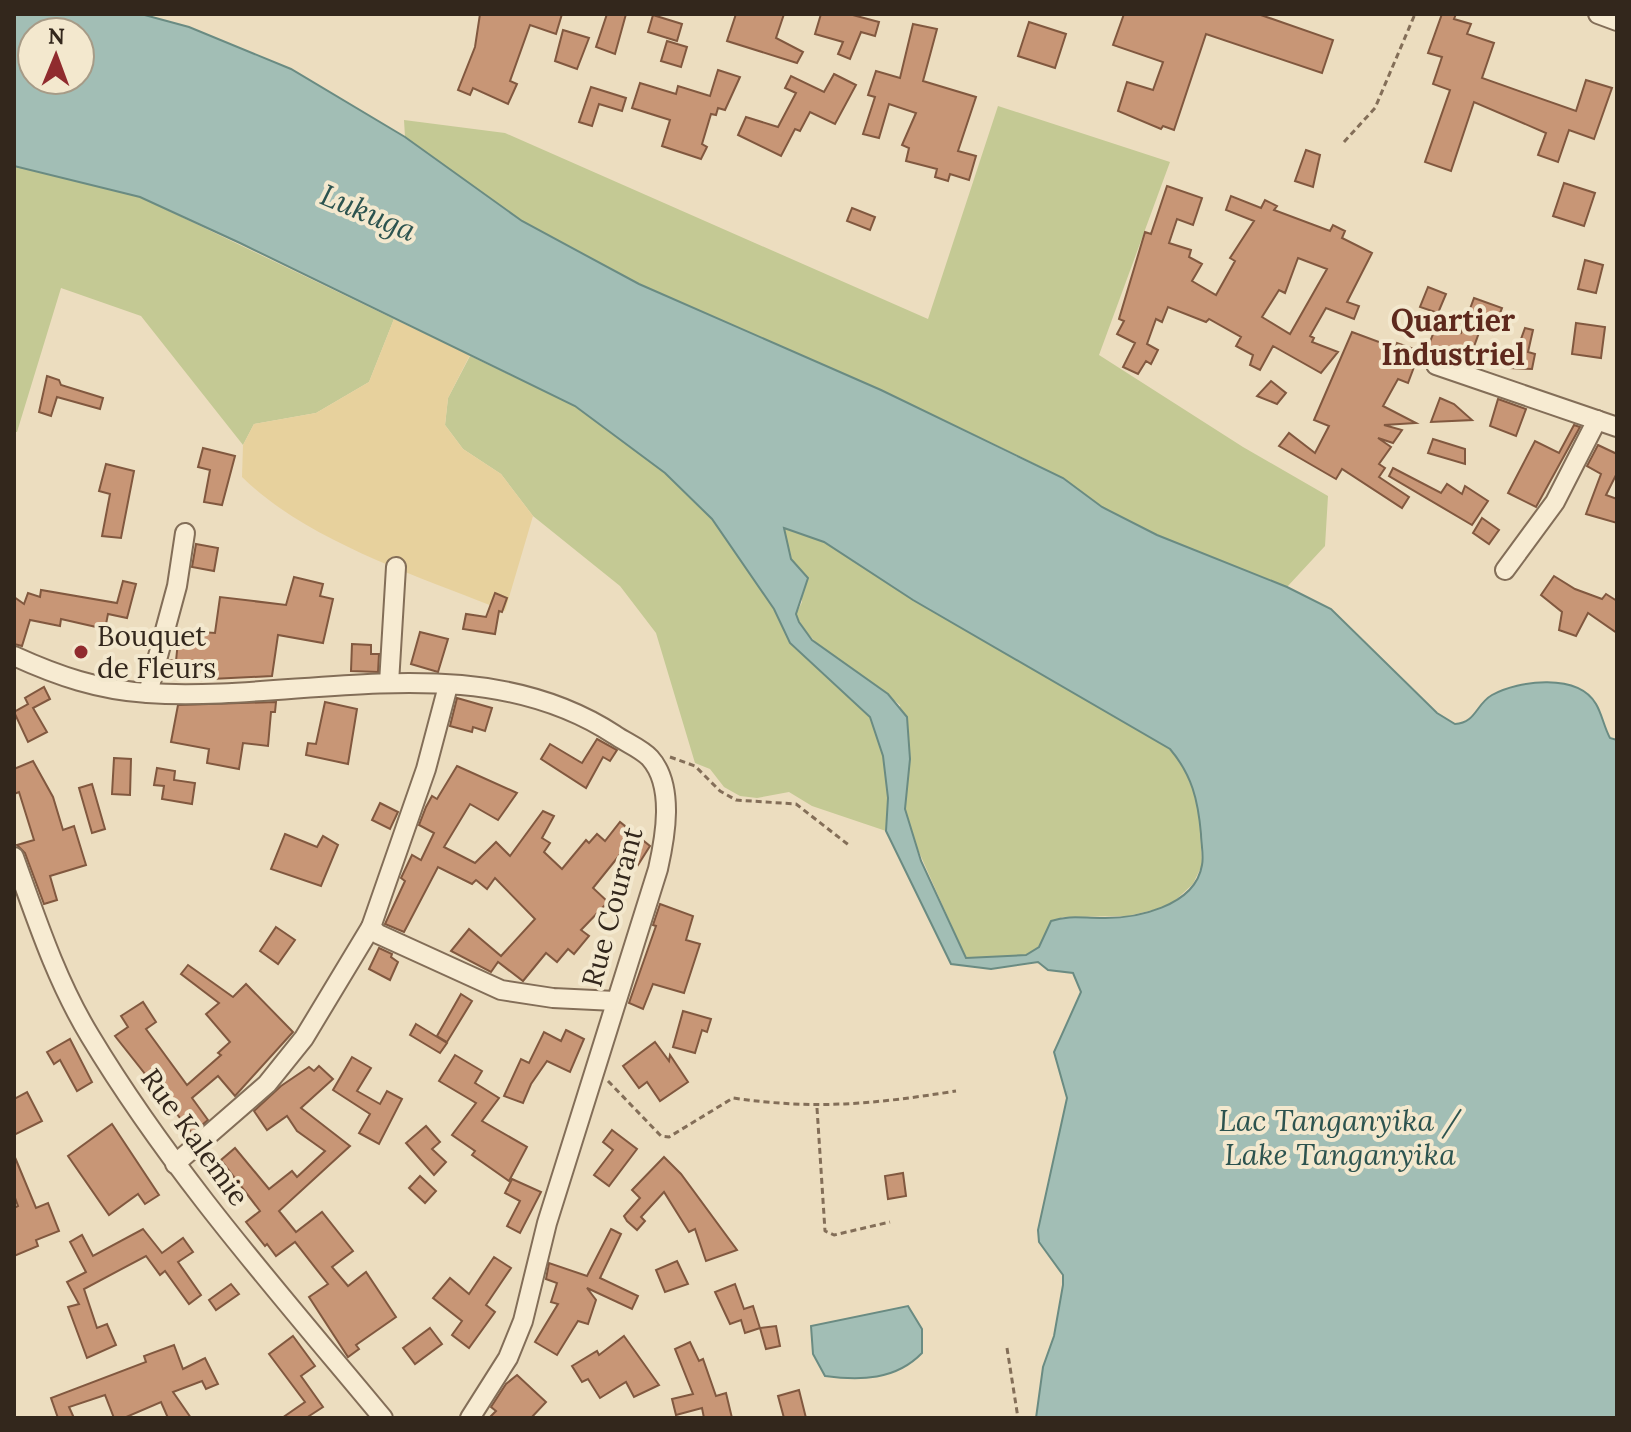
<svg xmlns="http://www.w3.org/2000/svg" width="1631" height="1432" font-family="Lora,serif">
  <rect width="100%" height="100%" fill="#ecddbf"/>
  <!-- green -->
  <g fill="#c4c994">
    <polygon points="998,106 1170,162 1099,355 1243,447 1328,496 1325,546 1287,587 1157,535 1102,507 1063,478 1021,457 881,390 639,284 522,221 405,137 404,120 505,133 928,319"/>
    <polygon points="14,166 140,197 394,319 369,382 316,413 254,424 243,445 141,316 61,288 17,432 14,432"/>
    <polygon points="470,356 575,406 665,473 712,519 774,609 790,643 870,717 883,756 888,798 886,831 812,806 789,792 757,798 740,796 724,787 710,769 695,763 656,633 620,586 533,516 501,474 463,449 445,425 448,398"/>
    <path d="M784,528l40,14 89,58 257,149 18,21 11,43 3,52 -9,19 -24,22 -41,10 -66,1c-8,8 -24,32 -30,36 -14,8 -51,9 -66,5l-55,-124 -6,-25 -5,-104c-30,-26 -90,-54 -104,-91l6,-12 -1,-32 -10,-11z"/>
  </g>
  <!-- sand -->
  <path fill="#e7d19d" d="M394,319l76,36 -22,43 -3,27 18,24 38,25 32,42 -28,95c-84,-34 -197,-69 -263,-134l1,-32 11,-21 62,-11 53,-31z"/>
  <!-- water -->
  <g fill="#a2beb5" stroke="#6a8b82" stroke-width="2" fill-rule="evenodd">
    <path d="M14,14h127l48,13 102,42 114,68 117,84 117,63 242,106 182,88 39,29 55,28 130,52 44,22 106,104 18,11c21,-1 21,-20 37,-29 27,-15 86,-22 104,9 6,10 8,23 14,34l7,2v678h-581l7,-51 11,-31 9,-51v-10l-24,-33 -1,-12 29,-132 -13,-46 27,-60 -8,-19 -25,-3 -10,-8 -47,7 -40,-5 -65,-133 2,-33 -5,-42 -13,-39 -80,-74 -16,-34 -62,-90 -47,-46 -90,-67 -335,-163 -100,-46 -126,-31zM32,32h48v48h-48zM784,528l40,14 89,58 257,149c22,26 28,51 31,85 0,9 3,22 1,31 -7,42 -67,54 -102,53 -18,0 -31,-3 -49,3l-12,26 -13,8 -60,3 -45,-97 -16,-52 5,-50 -3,-42 -19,-23 -76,-54 -13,-18 -3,-8 12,-36 -17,-19z"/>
    <path d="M908,1306l14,23v24c-26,27 -62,28 -97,23l-12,-22 -2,-28z"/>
  </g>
  <!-- building -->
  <g fill="#c89676" stroke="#81583f" stroke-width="2" fill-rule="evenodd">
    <polygon points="480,14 562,14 556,34 530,25 510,81 517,84 508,104 473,88 470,95 458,90 475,47"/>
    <polygon points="607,14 626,14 615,54 596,47"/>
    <polygon points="736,14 784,14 776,38 803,52 797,63 727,41"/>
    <polygon points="821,14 849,14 879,22 875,36 861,32 850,59 838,54 843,42 815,34"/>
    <polygon points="1124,14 1258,14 1333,40 1322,73 1206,34 1174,130 1163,126 1161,129 1118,111 1127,82 1153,90 1163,62 1113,45"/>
    <polygon points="1442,14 1456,14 1454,19 1471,24 1467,34 1494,43 1482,78 1576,111 1586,80 1612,88 1594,139 1569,130 1558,162 1538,155 1546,133 1474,102 1451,171 1425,162 1450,90 1433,84 1442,57 1428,53"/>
    <polygon points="653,15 682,24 677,41 648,32"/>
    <polygon points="1029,22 1066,34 1055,68 1018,56"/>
    <polygon points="913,24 937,29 923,81 976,97 958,151 976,156 969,180 950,174 948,181 935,177 937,169 906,161 909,148 902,145 916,113 889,104 879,138 863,134 875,97 868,95 876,71 900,78"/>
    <polygon points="563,30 589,38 577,69 555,61"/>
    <polygon points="667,41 687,47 681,67 661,61"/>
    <polygon points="718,70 740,77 725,110 718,108 716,115 711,114 702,144 707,147 701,159 662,146 670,120 632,108 640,83 676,94 678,86 710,96"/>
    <polygon points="834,74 856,85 835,124 810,112 800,131 795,129 781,156 738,135 746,117 778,127 796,93 785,88 791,76 824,92"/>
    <polygon points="591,87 626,98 622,111 599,104 592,126 579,122"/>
    <polygon points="1306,150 1320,155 1313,187 1295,181"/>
    <polygon points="1564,183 1595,193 1584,226 1553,216"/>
    <path d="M1167,186l35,12 -9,27 -16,-6 -8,24 22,7 -2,7 13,7 -10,17 24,14 19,-34 -5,-3 24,-37 -28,-11 5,-14 30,12 4,-8 12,6 -3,4 56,21 3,-6 12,6 -3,7 30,15 -25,49 12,4 -5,13 -28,-11 -16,28 4,2 -2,4 26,10 -17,21 -48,-27 -13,24 -10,-5 3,-10 -17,-9 5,-9 -32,-18 -3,3 -38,-15 -6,15 -6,-3 -9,25 11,6 -7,14 -5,-3 -8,13 -15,-7 12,-24 -18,-9 7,-13 -5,-2 26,-87 6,2zM1298,258l29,11 -37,65 -28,-17 17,-27 6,3z"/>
    <polygon points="852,208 875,217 870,230 847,221"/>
    <polygon points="1585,260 1603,265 1596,293 1578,289"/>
    <polygon points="1428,287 1446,294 1438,313 1420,307"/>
    <polygon points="1474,298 1502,308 1492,334 1480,330 1468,363 1426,352 1437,324 1461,333"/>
    <polygon points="1576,323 1605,327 1601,358 1572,354"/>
    <polygon points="1525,328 1533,330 1528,352 1535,354 1532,369 1510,368 1512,362 1504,361 1506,348 1517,350"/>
    <polygon points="1352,332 1395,348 1397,343 1420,351 1408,383 1398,379 1383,406 1416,423 1384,425 1402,430 1393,443 1378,438 1391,447 1379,464 1385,468 1379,477 1409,497 1402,508 1342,469 1336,479 1279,446 1289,433 1315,453 1329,426 1314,420"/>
    <polygon points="47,376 59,380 61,385 103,398 100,409 57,397 51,416 39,412"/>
    <polygon points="1271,381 1286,393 1277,404 1257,396"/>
    <polygon points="1440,398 1454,404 1472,420 1431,422"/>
    <polygon points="1498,399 1526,409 1516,436 1490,426"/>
    <polygon points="1574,425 1580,427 1536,507 1508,493 1535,441 1559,453"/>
    <polygon points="1433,439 1465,449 1465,464 1428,453"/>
    <polygon points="1598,445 1617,454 1617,473 1606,495 1617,499 1617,523 1586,514 1601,474 1587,466"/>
    <polygon points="203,448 235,456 222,505 204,502 210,470 198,467"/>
    <polygon points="106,464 134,471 121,538 102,536 110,494 99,491"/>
    <polygon points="1393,468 1441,493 1447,484 1462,494 1465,486 1488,501 1472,525 1389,476"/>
    <polygon points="1482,518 1499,530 1489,544 1473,533"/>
    <polygon points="196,544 218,548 214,571 192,567"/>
    <polygon points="1554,576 1575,589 1602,599 1606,594 1617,601 1617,633 1588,613 1576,636 1559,630 1562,612 1541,595"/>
    <polygon points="294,577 323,584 320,596 333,599 323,643 278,635 272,676 211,679 168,673 169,660 176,661 178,641 187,642 189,631 215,633 220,597 286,605"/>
    <polygon points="123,581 136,584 127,618 108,614 105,629 61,619 60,626 30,620 22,646 14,644 14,597 24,604 28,593 40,597 41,590 117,603"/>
    <polygon points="495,593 507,598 502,612 499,611 495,634 463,629 466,614 486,617"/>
    <polygon points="420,632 448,639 438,672 411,664"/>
    <polygon points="352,644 371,645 371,654 379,654 378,672 351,671"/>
    <polygon points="44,687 50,699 33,708 47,732 28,742 14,712 28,704 25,698"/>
    <polygon points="457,698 492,708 485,731 473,727 472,732 450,726"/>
    <polygon points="276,702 275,712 271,712 268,746 243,743 239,769 207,763 209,749 171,742 178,705"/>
    <polygon points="325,702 357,709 348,764 306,755 308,743 316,744"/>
    <polygon points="597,739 617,750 610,761 603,757 586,788 541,759 550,744 582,763"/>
    <polygon points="114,758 131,759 130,795 112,794"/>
    <polygon points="33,761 53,797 63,830 74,826 86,865 50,876 57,900 44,904 25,853 17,845 34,840 19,792 14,794 14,769"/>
    <polygon points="457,766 517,793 498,820 470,804 444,847 475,863 496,842 510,856 543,811 554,816 542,838 550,843 544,852 562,869 586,840 589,843 597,834 605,841 620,822 650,846 638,865 622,852 593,888 608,902 581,930 589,936 574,954 568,949 557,962 546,953 523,981 498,962 491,972 451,951 469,929 501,956 535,919 495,878 487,889 476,880 472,884 438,867 404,932 385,924 405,881 401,878 412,855 421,860 434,833 419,825 426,807 432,796 437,799"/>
    <polygon points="157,768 175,771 174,780 195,783 192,804 162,799 164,786 154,785"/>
    <polygon points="92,784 105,829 92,833 79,788"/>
    <polygon points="380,803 398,812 390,829 372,820"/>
    <polygon points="285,834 317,847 323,836 338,845 321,886 271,869"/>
    <polygon points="660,904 693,916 686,940 700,944 684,993 653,984 643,1009 629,1003 656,926 653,925"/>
    <polygon points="276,927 295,940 278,964 260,951"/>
    <polygon points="379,948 392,954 391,957 398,962 390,980 369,969"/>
    <polygon points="188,965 233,997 246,984 293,1032 235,1096 218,1076 192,1098 208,1120 192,1133 115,1036 128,1027 121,1016 143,1002 156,1022 146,1029 187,1085 221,1055 218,1053 230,1042 206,1014 219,1003 181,974"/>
    <polygon points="461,994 472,1001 447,1042 437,1036"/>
    <polygon points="683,1011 711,1019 707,1032 702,1030 695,1053 673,1047"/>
    <polygon points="416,1024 447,1043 440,1053 410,1035"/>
    <polygon points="566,1030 584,1039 570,1072 547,1061 531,1084 523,1103 504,1096 521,1059 529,1063 544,1032 561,1041"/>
    <polygon points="70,1039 92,1082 77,1091 60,1060 54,1064 47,1052"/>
    <polygon points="655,1042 669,1061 670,1055 688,1082 660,1101 647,1082 639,1088 623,1066"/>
    <polygon points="455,1055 482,1071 475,1083 499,1098 482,1121 527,1147 509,1181 472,1155 475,1151 452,1135 476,1103 439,1081"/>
    <polygon points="352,1057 371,1068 357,1091 380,1104 387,1091 402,1099 379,1144 359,1133 370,1114 333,1090"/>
    <polygon points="319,1066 333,1079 301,1108 350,1146 279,1211 296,1232 322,1212 353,1251 332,1267 348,1286 366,1272 396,1317 356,1345 359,1349 348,1357 309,1297 328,1284 295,1242 276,1256 267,1244 265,1246 246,1222 260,1211 221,1160 235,1148 269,1189 292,1171 297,1177 325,1151 297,1131 287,1116 267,1130 254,1111 281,1086 309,1067 314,1071"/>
    <polygon points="27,1092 42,1121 14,1135 14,1099"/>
    <polygon points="112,1124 159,1195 145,1204 138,1194 109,1215 68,1156"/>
    <polygon points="426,1126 440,1142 432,1149 446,1162 434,1175 406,1143"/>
    <polygon points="612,1130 637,1149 609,1186 594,1175 613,1150 603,1142"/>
    <polygon points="14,1155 36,1208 48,1203 59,1231 36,1240 38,1246 14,1256 14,1208 18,1206 14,1195"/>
    <polygon points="664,1157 681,1174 737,1250 706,1261 695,1229 689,1232 664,1192 641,1217 645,1221 637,1230 627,1221 624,1216 640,1198 632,1190"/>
    <polygon points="903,1173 906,1196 888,1199 885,1176"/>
    <polygon points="420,1176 436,1191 425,1203 409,1188"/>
    <polygon points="512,1179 541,1192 520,1233 507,1226 520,1201 505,1193"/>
    <polygon points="143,1229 162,1253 183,1238 193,1252 178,1262 201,1295 189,1304 165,1271 160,1275 146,1256 84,1289 97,1328 107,1324 116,1345 87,1358 68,1307 79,1304 67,1282 86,1272 70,1242 82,1235 93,1256"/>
    <polygon points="611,1229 621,1234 600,1278 638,1296 632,1309 587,1288 596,1300 588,1324 578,1321 557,1355 535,1342 558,1304 551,1302 557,1283 546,1279 549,1263 587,1276"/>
    <polygon points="494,1257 511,1268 486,1305 495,1312 469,1348 452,1335 462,1321 433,1298 450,1278 469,1294"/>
    <polygon points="677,1261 688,1284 665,1292 656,1270"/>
    <polygon points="231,1284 239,1294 216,1310 209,1300"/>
    <polygon points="735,1284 744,1309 753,1306 760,1328 745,1333 741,1320 730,1324 715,1292"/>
    <polygon points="776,1326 780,1346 766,1349 760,1328"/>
    <polygon points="430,1328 442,1344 415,1364 403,1348"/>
    <polygon points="293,1336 315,1366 301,1376 323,1407 306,1418 282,1418 305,1402 269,1354"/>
    <polygon points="624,1336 659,1385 634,1397 626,1382 600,1398 588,1379 582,1382 572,1366 597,1351 599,1355"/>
    <polygon points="690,1342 699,1361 703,1359 716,1396 726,1393 732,1418 704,1418 702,1408 676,1415 672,1399 693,1394 675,1349"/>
    <polygon points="174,1345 183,1369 205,1358 218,1384 206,1389 202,1381 173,1392 191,1418 168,1418 161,1402 124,1418 114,1418 105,1395 69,1407 74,1418 58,1418 51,1398 146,1362 144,1356"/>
    <polygon points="517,1375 546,1402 531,1418 489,1418 496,1411 491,1407 506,1384"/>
    <polygon points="799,1390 806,1418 784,1418 778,1396"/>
  </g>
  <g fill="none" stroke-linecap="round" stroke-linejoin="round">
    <defs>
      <g id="minor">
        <polyline points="1598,14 1617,21"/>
        <polyline points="1436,365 1617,427"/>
        <polyline points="1505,570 1555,502 1597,420"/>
        <path d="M14,656c44,20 85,34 133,37 154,10 328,-50 468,42 10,7 27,14 35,23 25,28 15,80 8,111l-111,354 -24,98 -15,37 -38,60"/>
        <polyline points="389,683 396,567"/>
        <polyline points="448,686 426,769 371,927 378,934 501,990 553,998 615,1001"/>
        <polyline points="148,693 177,586 185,533"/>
        <path d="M14,857c22,61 42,123 76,179 83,138 191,259 293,382"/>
        <polyline points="175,1164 267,1084 304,1038 371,927"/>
      </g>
    </defs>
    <!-- minor casing -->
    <use href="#minor" stroke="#836e58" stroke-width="22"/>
    <!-- path -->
    <g stroke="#836e58" stroke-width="3" stroke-dasharray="6 4" stroke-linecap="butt">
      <polyline points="1344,142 1375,108 1415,14"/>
      <polyline points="670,757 695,766 720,791 736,800 796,804 850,846"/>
      <path d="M608,1081l53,55 8,1 64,-39c83,12 141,6 223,-7"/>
      <polyline points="817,1108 825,1231 834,1235 890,1222"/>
      <polyline points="1007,1348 1018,1418"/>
    </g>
    <!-- minor -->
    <use href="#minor" stroke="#f7ebd2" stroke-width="18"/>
  </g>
  <!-- markers -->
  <circle fill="#902b2e" stroke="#f3e8ce" stroke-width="3" cx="81" cy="652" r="8"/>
  <g text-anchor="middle" stroke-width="8" stroke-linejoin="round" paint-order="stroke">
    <!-- poi labels -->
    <g font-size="28" fill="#33271c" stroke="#f3e8ce" text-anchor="start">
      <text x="97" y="646">Bouquet<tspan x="97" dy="32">de Fleurs</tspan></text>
    </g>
    <!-- street labels -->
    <g font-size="28" fill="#33271c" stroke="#f3e8ce">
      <text transform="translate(612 907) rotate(-75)" y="10">Rue Courant</text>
      <text transform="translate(195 1137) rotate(54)" y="10">Rue Kalemie</text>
    </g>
    <!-- water labels -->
    <g font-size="30" font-style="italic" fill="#2c534f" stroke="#f3e8ce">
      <text transform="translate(368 213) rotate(23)" y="10">Lukuga</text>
      <text x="1340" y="1131">Lac Tanganyika /<tspan x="1340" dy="34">Lake Tanganyika</tspan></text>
    </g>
    <!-- neighbourhood labels -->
    <g font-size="30" font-weight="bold" fill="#5e291d" stroke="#f3e8ce">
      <text x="1453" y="331">Quartier<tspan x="1453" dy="34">Industriel</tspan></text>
    </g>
  </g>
  <!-- border -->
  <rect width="1631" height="1432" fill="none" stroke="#33271c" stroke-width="32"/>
  <!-- north arrow -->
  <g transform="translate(56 56) rotate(1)"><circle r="38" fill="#f3e8ce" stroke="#a69b87" stroke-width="2"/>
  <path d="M0-6L14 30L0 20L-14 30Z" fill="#902b2e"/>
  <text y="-12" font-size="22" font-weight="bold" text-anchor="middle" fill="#33271c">N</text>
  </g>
</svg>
